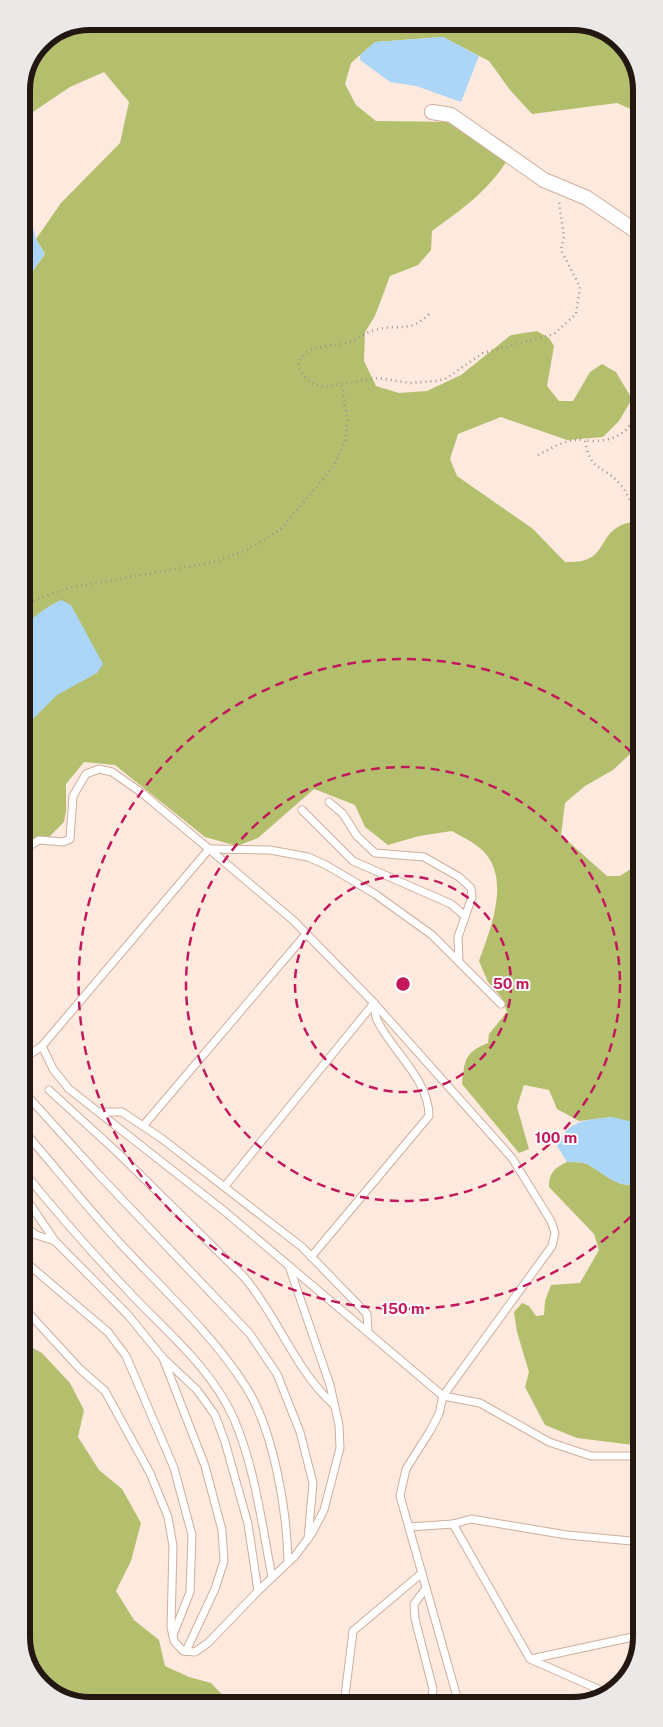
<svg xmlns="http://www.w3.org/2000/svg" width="663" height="1727" font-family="'Public Sans',sans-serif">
  <rect width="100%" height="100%" fill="#fee9de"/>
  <!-- forest -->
  <g fill="#b3bf6d">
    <path d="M90,21h488l37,15 24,36v41l-22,-10 -85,11 -22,-24 -21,-29 -46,-24 -68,5 -24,21 -6,21 11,21 20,16 86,1 42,20 5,15c-18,32 -48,53 -77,74l-1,19 -13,15 -28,11 -15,40 -10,16 -1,29 12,25 23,7 28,-2 34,-16 50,-40 26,-4 12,7 5,8 -7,40 12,15h14l17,-29 12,-8 14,8 16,27 -13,22 -16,16 -36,3 -66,-23 -43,17 -8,25 7,17 76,53 32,33c45,2 30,-27 59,-38 5,-2 11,-2 16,-3v224l-27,25 -28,16 -20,17 -4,32 46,41h13l21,-14v275l-5,-1 -24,-19 -33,4 -22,-12 -8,-19 -25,-5 -7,22 12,42 -10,4 -57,-69c3,-25 2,-31 26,-41l1,-9 18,-22 -5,-14 -14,-16 -9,-21c11,-31 33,-83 3,-111 -8,-8 -20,-13 -30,-19l-33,5 -31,9 -23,-18 -10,-22 -41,-16 -56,49 -21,8 -32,-9 -90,-72 -31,-3 -18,22v27l-2,11 -15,15 -18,2 -9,4v-541l12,-33 11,-15 -9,-15 25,-36 59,-60 9,-41 -25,-30 -34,15 -49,33v-34l21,-45z"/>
    <path d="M567,1162c6,0 14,0 20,2 16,8 37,31 54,16v266l-64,-8 -32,-13 -20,-38 4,-15 -12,-40 -3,-20 8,-9 7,3 7,10 8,-1 1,-14 6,-16 29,-2 19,-33 -5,-16 -45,-47c0,-14 5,-19 18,-25z"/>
    <polygon points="23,1343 42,1353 70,1383 84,1410 78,1437 99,1470 122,1489 141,1523 131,1561 116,1591 134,1620 159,1640 165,1666 189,1677 211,1683 232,1705 85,1706 45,1689 24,1655"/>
  </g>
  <!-- water -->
  <g fill="#abd6f7">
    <polygon points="443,37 479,56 461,102 416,86 390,82 360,60 360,55 375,42"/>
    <polygon points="22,227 33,227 36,239 45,254 34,269 22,302"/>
    <path d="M61,600l10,5 32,59 -6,9 -40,22 -29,29 -6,16v-110c11,-14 23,-22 39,-30z"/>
    <path d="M612,1117l21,5 3,14 5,1v43c-17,15 -38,-8 -54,-16 -6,-2 -14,-2 -20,-2l-10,-16c11,-27 30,-26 55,-29z"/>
  </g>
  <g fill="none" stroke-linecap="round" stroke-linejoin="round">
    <defs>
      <g id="lane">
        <polyline points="329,802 343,814 357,836 375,853 424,857 459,877 471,888 472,897 458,937 459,961"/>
        <polyline points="302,810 353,861 451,904 465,916"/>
        <polyline points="210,849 270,850 308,857 326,865 375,894 432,935 501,1004"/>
        <polyline points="23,850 39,840 63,842 70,839 73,796 86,774 99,769 112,772 142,793 209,849 294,921 374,1003 512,1158 551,1221 555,1233 552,1246 443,1396 439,1414 430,1431 406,1469 400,1496 459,1704"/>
        <polyline points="42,1046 53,1069 69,1089 223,1210 443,1396 480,1403 549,1442 591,1456 641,1456"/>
        <polyline points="23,1059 42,1046 209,849"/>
        <path d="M49,1090l69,63 126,124c34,40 51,93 90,128"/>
        <polyline points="23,1091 98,1174 250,1334 277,1374 300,1432 313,1483 308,1539"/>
        <polyline points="99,1112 122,1112 161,1138 302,1247 367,1314 368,1332"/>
        <polyline points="143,1126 306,934"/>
        <path d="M23,1130c32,37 63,76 96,112 43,47 93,91 127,145 28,44 41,124 42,175"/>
        <path d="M23,1171c34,42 70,83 107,122 37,39 82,76 104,126 21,49 28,106 38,158"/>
        <polyline points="225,1186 374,1003"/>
        <polyline points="23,1194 55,1241 128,1315 163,1358 197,1390 215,1415 225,1442 248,1524 258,1591"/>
        <polyline points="23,1224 36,1235 55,1241"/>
        <path d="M311,1257l118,-141c0,-36 -35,-63 -51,-94 -3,-5 -3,-13 -4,-19"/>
        <polyline points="23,1260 108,1332 126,1356 174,1468 192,1535 190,1592 173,1635"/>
        <polyline points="23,1307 80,1369 105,1391 150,1473 168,1517 173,1546 171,1627 174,1641 183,1651 195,1652 208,1643 258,1591 295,1556 312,1533 324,1510 340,1448 339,1425 330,1385 289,1266"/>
        <polyline points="163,1358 205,1466 222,1530 224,1561 215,1589 186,1651"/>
        <polyline points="453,1524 530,1659 607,1693"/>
        <polyline points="409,1527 453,1524 471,1519 567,1535 642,1542"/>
        <polyline points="426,1588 414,1604 415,1619 433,1689 431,1704"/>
        <polyline points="531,1659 642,1635"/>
        <polyline points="344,1704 353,1631 422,1573"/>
      </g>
      <polyline id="street" points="432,112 451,115 544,180 587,198 640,234"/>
    </defs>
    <!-- lane casing -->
    <use href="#lane" stroke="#cfae9d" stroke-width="9"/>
    <!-- street casing -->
    <use href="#street" stroke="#cfae9d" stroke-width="16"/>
    <!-- path -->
    <g stroke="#a39289" stroke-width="2.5" stroke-dasharray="1 4" stroke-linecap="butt">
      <path d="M429,314c-20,20 -31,9 -54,16 -9,2 -17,8 -25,12 -19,6 -48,0 -52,25l7,10 8,7 12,3 52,-9 33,5 26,-2 9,-2 38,-26 71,-19 22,-20 4,-27 -19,-37 3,-13 -5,-36"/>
      <path d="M640,409c-6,5 -8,10 -11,17 -8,13 -31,17 -44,14 5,32 17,24 35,44 9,10 13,26 20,38"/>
      <path d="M538,455c16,-8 29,-17 47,-15"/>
      <polyline points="22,610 30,602 68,588 214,562 247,550 281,529 333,467 346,439 347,420 342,385"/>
    </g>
    <!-- lane -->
    <use href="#lane" stroke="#fff" stroke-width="7"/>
    <!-- street -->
    <use href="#street" stroke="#fff" stroke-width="14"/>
  </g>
  <!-- distance rings -->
  <g fill="none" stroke="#c2185b" stroke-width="2.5" stroke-dasharray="9 6">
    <circle cx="403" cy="984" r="108"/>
    <circle cx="403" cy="984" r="217"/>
    <path d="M641 1206A325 325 0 1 1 639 760"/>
  </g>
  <!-- crop -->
  <path d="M0 0H663V1727H0ZM90 30H573A60 60 0 0 1 633 90V1637A60 60 0 0 1 573 1697H90A60 60 0 0 1 30 1637V90A60 60 0 0 1 90 30Z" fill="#eae9e8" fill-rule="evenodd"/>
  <path fill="none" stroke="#231811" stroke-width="6" d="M90 30H573A60 60 0 0 1 633 90V1637A60 60 0 0 1 573 1697H90A60 60 0 0 1 30 1637V90A60 60 0 0 1 90 30Z"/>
  <circle cx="403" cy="984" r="8" fill="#c2185b" stroke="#fbfbfb" stroke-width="2.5"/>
  <g font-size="15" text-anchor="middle" font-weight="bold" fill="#c2185b" stroke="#fbfbfb" stroke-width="4" stroke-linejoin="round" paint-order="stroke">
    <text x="511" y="989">50 m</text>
    <text x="556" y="1143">100 m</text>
    <text x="403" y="1314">150 m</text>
  </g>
</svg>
